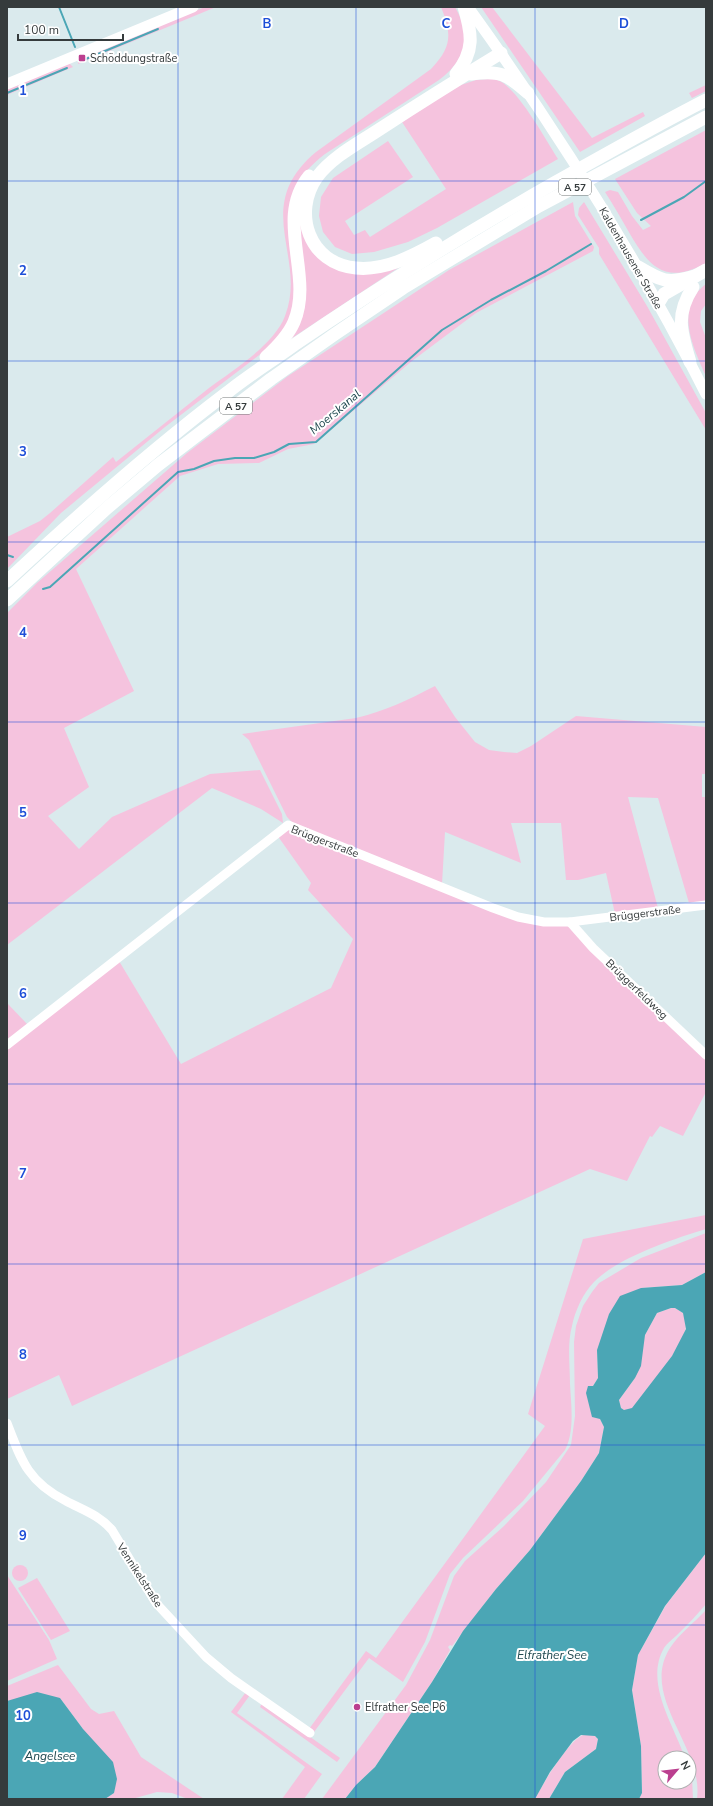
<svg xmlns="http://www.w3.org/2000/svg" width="713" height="1806" font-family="'Nunito Sans',sans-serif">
  <rect width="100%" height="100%" fill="#daeaed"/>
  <!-- green -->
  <g fill="#f5c3de">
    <polygon points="205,7 216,7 78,64 78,59"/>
    <path d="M441,7h14c17,30 11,53 -16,73l-114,74c-14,11 -24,21 -32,38l2,94 -3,27 -10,20 -15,16 -102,78 -104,86 -54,56v-32l33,-16 10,-8 63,-56 3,5c31,-25 62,-49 93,-74 24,-18 65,-43 76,-72 23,-59 -35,-109 31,-164l115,-83c21,-22 21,-35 10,-62z"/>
    <polygon points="481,7 492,7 592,138 643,112 645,116 580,152"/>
    <polygon points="69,63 73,67 7,95 7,88"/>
    <path d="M476,80c6,0 15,-2 21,0 19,5 50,62 61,79l-121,69 -29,14 -34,10 -22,2 -17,-7 -12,-15 -4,-16 2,-19 12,-19 55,-37 25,36 -68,44 9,14 11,-5 5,7 76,-48 -44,-67 56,-36z"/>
    <polygon points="706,85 706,91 692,98 689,93"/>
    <path d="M706,130v133c-40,22 -56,5 -76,-29 -8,-14 -16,-28 -25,-42l5,-2 8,2 14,24 11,14 8,-4 -14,-13 -22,-34z"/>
    <polygon points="573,202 575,216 594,247 593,251 476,313 412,361 314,444 288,449 259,463 218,464 180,476 76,569 134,691 64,728 89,787 48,816 79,849 112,817 210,774 260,770 282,814 283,823 261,809 212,788 7,945 7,613 37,583 187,453 288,376 449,270"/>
    <polygon points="584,202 647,306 706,413 706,430 599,254 599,248 578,215 579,208"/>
    <polygon points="302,218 339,267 410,260 286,342 290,334 297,240"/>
    <path d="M706,284v20l-5,7 -1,11 6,16v38c-13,-29 -32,-68 0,-92z"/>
    <path d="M435,686l20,31 20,25 14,8 15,2 13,1 14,-7 45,-30 130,11v47h-4v23h4v105l-17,1 -31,-105 -30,-1 30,111 -43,6 -9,-41 -28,7h-12l-5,-57h-50l10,40 -76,-31 -3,52 -148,-60 -7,-7 -38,-77 -7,-6 114,-16c29,-7 52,-18 79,-32z"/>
    <polygon points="288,830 301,832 517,920 568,924 706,1059 706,1092 683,1136 660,1126 652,1137 650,1136 627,1181 590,1169 72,1406 59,1375 7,1399 7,1049 119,961 181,1064 331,988 353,939 308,890 311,883 277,835"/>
    <polygon points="7,1003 28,1025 7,1041"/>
    <path d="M706,1215v14c-33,10 -89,29 -112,53 -11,11 -19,29 -22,44 -5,18 -2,39 -2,58 1,20 5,47 -5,66l-42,51 -60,57 -13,16 -25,68 -22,40 -34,-24 -55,74 -5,-3 57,-78 10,7 169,-232 -17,-12 55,-175z"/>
    <polygon points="706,1233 706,1272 682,1285 641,1288 597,1350 598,1378 593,1386 600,1419 604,1427 599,1453 581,1481 530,1550 496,1589 452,1646 450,1645 448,1647 450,1650 432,1682 375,1767 356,1785 345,1799 322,1799 406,1685 430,1640 454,1576 465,1561 504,1526 546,1482 571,1445 575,1416 574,1342 576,1326 583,1306 592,1292 599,1283 641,1258"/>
    <path d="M671,1308h4l8,5c2,5 4,12 2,18 -4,16 -39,65 -52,77 -3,2 -5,3 -9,2l-3,-2 -2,-8 16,-22 10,-43 12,-22z"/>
    <path d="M706,1553v51c-9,11 -19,21 -29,31 -4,4 -10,8 -13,13 -20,35 10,77 21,110h-20v24h24v-14l3,9 1,22h-54l3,-6 -1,-47 -9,-56 6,-35 28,-50z"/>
    <circle cx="20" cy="1573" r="8"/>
    <polygon points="7,1575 49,1640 57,1659 7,1681"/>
    <polygon points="37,1578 70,1631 51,1640 18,1588"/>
    <path d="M706,1610v189h-9c7,-52 -58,-102 -27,-151 8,-13 25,-26 36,-38z"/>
    <polygon points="58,1665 91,1709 99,1714 114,1711 141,1757 204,1799 188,1799 172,1793 157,1792 132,1799 105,1799 114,1793 83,1729 60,1698 7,1701 7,1686"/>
    <polygon points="246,1692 250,1695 237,1713 322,1774 304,1799 282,1799 305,1767 231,1712"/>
    <polygon points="262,1703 340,1758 337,1762 260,1707"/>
    <path d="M586,1734l9,2 3,3 -2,10 -31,23 -16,27h-14c8,-15 35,-62 51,-65z"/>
  </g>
  <!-- water -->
  <g fill="#4ba6b5" fill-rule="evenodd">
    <path d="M706,1272v281l-41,53 -27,49 -6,35 9,56 1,47 -3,6h-90l16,-27 31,-23 2,-10 -3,-3 -14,-1 -8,6 -23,31 -15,27h-190l11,-14 19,-18 57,-85 31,-51 33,-42 34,-39 51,-69 18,-28 5,-26 -4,-8 -8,-2 -6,-24 2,-7h5l5,-8 -1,-28 12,-36 11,-18 21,-8 41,-3zM671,1308h4l8,5 3,16 -14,27 -40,52 -8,2 -3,-2 -2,-8 16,-22 6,-12 4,-31 12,-22z"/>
    <polygon points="37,1692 60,1698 83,1729 113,1762 117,1779 114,1793 105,1799 7,1799 7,1701"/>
  </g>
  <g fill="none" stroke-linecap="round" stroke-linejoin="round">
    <!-- stream -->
    <g stroke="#4ba6b5" stroke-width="2">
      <polyline points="59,7 75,47"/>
      <polyline points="81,61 158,29"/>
      <polyline points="7,93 67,68"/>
      <polyline points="641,220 684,197 706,181"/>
      <polyline points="7,555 13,557"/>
      <polyline points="43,589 50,587 178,472 194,469 214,461 235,458 254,458 274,452 289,444 316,442 442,330 491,300 546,271 591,244"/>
    </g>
    <!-- minor -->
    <g stroke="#fff" stroke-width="9">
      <polyline points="570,922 593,948 706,1055"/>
      <polyline points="7,1045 288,825 493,908 518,917 544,922 570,922 706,905"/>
      <path d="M7,1423c14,37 21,59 59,78 17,9 33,14 46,29l44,73 50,54 25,21 79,55"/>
    </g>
    <!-- major -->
    <g stroke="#fff" stroke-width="11">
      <path d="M468,7c88,122 170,252 238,387"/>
      <polyline points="7,84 193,7"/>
    </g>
    <!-- highway -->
    <g stroke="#fff" stroke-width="13">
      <path d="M456,74c19,-23 16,-40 8,-67"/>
      <path d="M471,74c29,-4 36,0 57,19"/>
      <path d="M436,243c-23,13 -52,28 -80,25 -47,-4 -64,-55 -39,-91 16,-21 42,-34 63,-48 40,-26 80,-51 121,-76"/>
      <path d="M635,265c25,15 31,20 60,11"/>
      <polyline points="658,304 664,294 706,270"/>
      <path d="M266,357c11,-10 22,-21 28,-35 20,-47 -20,-103 15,-146"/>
      <path d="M690,362c-9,-30 -15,-47 3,-75"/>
      <path d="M7,581c71,-66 143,-130 221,-189 21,-17 44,-31 66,-47 85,-58 172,-112 262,-163 50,-28 99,-56 150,-82"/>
      <polyline points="7,600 107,508 158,465 271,379 335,334 403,288 539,206 706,117"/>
    </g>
  </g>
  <!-- grid -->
  <path fill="none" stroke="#1d4ed8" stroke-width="1" stroke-opacity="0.55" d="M178,7v1792M356,7v1792M535,7v1792M7,181h699M7,361h699M7,542h699M7,722h699M7,903h699M7,1084h699M7,1264h699M7,1445h699M7,1625h699"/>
  <!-- markers -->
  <g fill="#bb3f8f" stroke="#fff" stroke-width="1.5">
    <rect x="78" y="54" width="8" height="8" rx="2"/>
    <circle cx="357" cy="1707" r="4"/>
  </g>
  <g text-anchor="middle" stroke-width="4" stroke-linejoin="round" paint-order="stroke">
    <!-- shield labels -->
    <g fill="#fff" stroke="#727676" stroke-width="1">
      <rect x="559" y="179" width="32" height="16" rx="3"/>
      <rect x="220" y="398" width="32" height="16" rx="3"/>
    </g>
    <g font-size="10" font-weight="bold" fill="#353b3c">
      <text x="575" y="191">A 57</text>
      <text x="236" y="410">A 57</text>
    </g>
    <!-- poi labels -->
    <g font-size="11" fill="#353b3c" stroke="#fff" text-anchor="start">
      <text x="90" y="62">Schöddungstraße</text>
      <text x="365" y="1711">Elfrather See P6</text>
    </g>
    <!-- street labels -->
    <g font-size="11" fill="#353b3c" stroke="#fff">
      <text transform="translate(631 258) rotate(60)" y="4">Kaldenhausener Straße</text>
      <text transform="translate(325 841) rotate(21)" y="4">Brüggerstraße</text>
      <text transform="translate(645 913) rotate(-7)" y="4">Brüggerstraße</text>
      <text transform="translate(637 989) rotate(44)" y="4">Brüggerfeldweg</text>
      <text transform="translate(140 1575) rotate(57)" y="4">Vennikelstraße</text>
    </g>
    <!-- water labels -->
    <g font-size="12" font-style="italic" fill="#204950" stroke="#fff">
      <text transform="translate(335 412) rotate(-40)" y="4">Moerskanal</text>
      <text x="552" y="1659">Elfrather See</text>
      <text x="50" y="1760">Angelsee</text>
    </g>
  </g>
  <g font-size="13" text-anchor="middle" font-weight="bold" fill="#1d4ed8" stroke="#fff" stroke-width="4" stroke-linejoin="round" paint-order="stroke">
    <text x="267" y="28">B</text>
    <text x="446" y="28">C</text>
    <text x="624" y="28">D</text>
    <text x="23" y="95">1</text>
    <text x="23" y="275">2</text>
    <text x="23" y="456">3</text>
    <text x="23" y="637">4</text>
    <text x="23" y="817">5</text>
    <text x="23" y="998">6</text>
    <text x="23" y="1178">7</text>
    <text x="23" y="1359">8</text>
    <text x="23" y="1540">9</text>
    <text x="23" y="1720">10</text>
  </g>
  <!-- border -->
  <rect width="713" height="1806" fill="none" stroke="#353b3c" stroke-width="16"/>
  <!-- north arrow -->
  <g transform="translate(677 1770) rotate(62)"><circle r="19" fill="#ffffff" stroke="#aeb1b1"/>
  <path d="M0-3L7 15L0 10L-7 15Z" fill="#bb3f8f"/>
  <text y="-6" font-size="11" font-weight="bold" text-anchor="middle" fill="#353b3c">N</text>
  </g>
  <!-- scale -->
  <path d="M18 34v6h105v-6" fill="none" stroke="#353b3c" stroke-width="2"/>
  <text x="24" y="34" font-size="12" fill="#353b3c" stroke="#ffffff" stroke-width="3" paint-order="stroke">100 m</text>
</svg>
